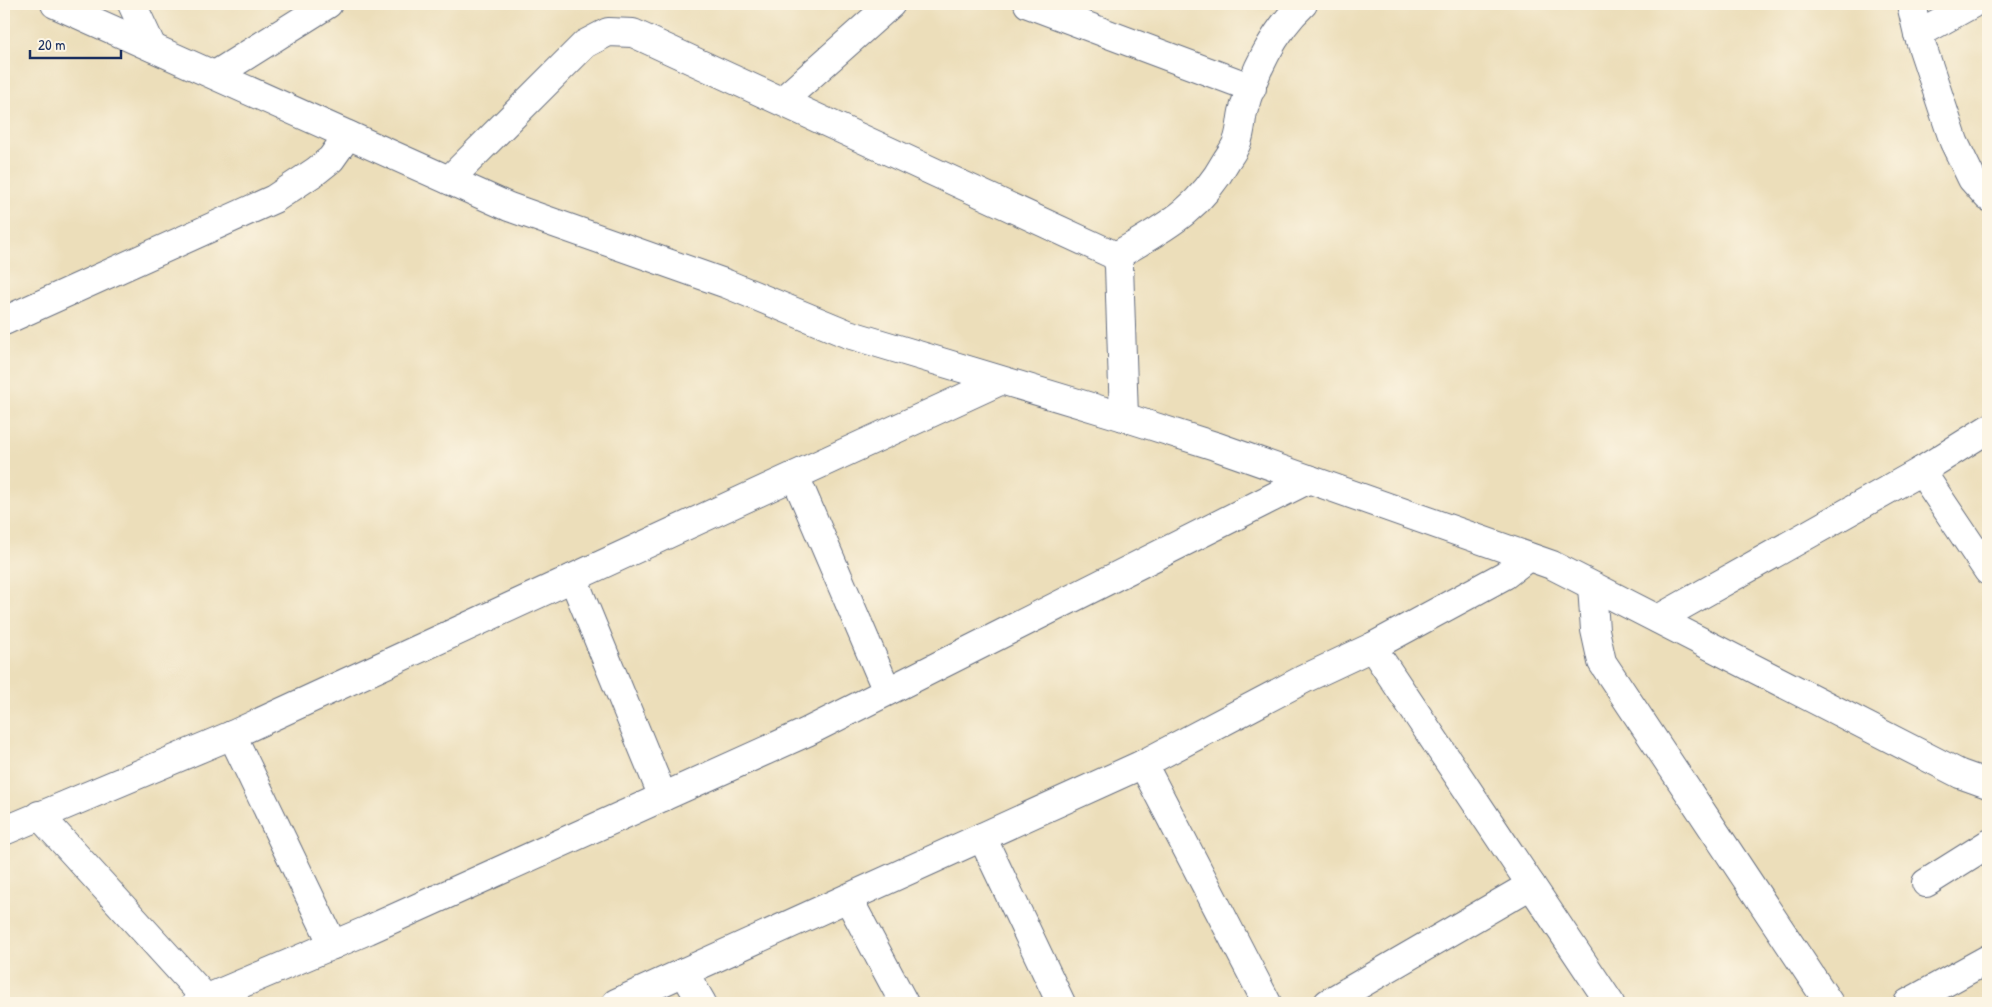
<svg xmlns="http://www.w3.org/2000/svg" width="1992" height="1007" font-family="'Patrick Hand',sans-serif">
  <rect width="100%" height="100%" fill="#fcf5e5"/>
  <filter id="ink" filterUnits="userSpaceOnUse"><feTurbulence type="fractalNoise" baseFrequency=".02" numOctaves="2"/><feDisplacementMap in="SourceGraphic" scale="10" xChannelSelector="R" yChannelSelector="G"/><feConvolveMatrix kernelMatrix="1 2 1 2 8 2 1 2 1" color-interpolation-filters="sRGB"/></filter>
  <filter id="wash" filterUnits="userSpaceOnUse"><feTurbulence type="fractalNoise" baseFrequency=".0096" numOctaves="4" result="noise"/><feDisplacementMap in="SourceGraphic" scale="20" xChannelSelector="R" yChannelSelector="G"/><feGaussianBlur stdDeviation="1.12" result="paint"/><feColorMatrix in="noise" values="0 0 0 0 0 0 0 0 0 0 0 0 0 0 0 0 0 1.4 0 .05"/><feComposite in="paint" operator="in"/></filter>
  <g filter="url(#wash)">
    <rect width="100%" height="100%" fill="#ecdeba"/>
  </g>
  <g filter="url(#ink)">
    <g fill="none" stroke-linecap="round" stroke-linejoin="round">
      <defs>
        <g id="minor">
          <polyline points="55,4 509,207 727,284 848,334 1124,417 1215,446 1552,565 1960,774 1988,784"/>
          <polyline points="132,4 152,47"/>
          <polyline points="1028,4 1252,88"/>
          <polyline points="1911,4 1918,34 1954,142 1972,179 1988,197"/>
          <polyline points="1918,34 1972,4"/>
          <polyline points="215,75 328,4"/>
          <polyline points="782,101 891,4"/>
          <polyline points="449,180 585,44 608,32 633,33 1116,256 1119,266 1124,417"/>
          <path d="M1116,256c47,-28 82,-44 110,-95 4,-6 9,-13 11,-19 4,-10 4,-21 6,-30 10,-39 31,-81 60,-108"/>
          <polyline points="4,321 274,199 316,171 331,159 348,135"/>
          <polyline points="1921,471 1988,571"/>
          <polyline points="795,476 887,691"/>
          <polyline points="573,578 663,797"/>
          <polyline points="1592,586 1595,630 1602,662 1829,1003"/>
          <polyline points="1658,619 1921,471 1988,429"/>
          <polyline points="1372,647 1610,1003"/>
          <polyline points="232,735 333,945"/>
          <polyline points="39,815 210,1003"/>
          <polyline points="4,831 232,735 1000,381"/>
          <polyline points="982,837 1061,1003"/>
          <polyline points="1926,883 1988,844"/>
          <polyline points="848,898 904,1003"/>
          <polyline points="684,972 702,1003"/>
          <polyline points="196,1003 368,930 807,732 1309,479"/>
          <polyline points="616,1003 1143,764"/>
          <polyline points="1267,1003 1143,764 1304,679 1372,647 1505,575 1528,557"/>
          <polyline points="1328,1003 1531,885"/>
          <polyline points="1908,1003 1988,959"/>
        </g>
      </defs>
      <!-- minor casing -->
      <use href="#minor" stroke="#646c7e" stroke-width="30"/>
      <!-- minor -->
      <use href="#minor" stroke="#fff" stroke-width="28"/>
    </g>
  </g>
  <!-- margin -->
  <rect width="1992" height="1007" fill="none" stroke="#fcf5e5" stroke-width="20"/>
  <!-- scale -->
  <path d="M30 50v8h91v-8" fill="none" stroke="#1b2f5e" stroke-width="2.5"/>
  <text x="38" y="50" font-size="15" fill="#1b2f5e" stroke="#fcf5e5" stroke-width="4" paint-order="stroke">20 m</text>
</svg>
